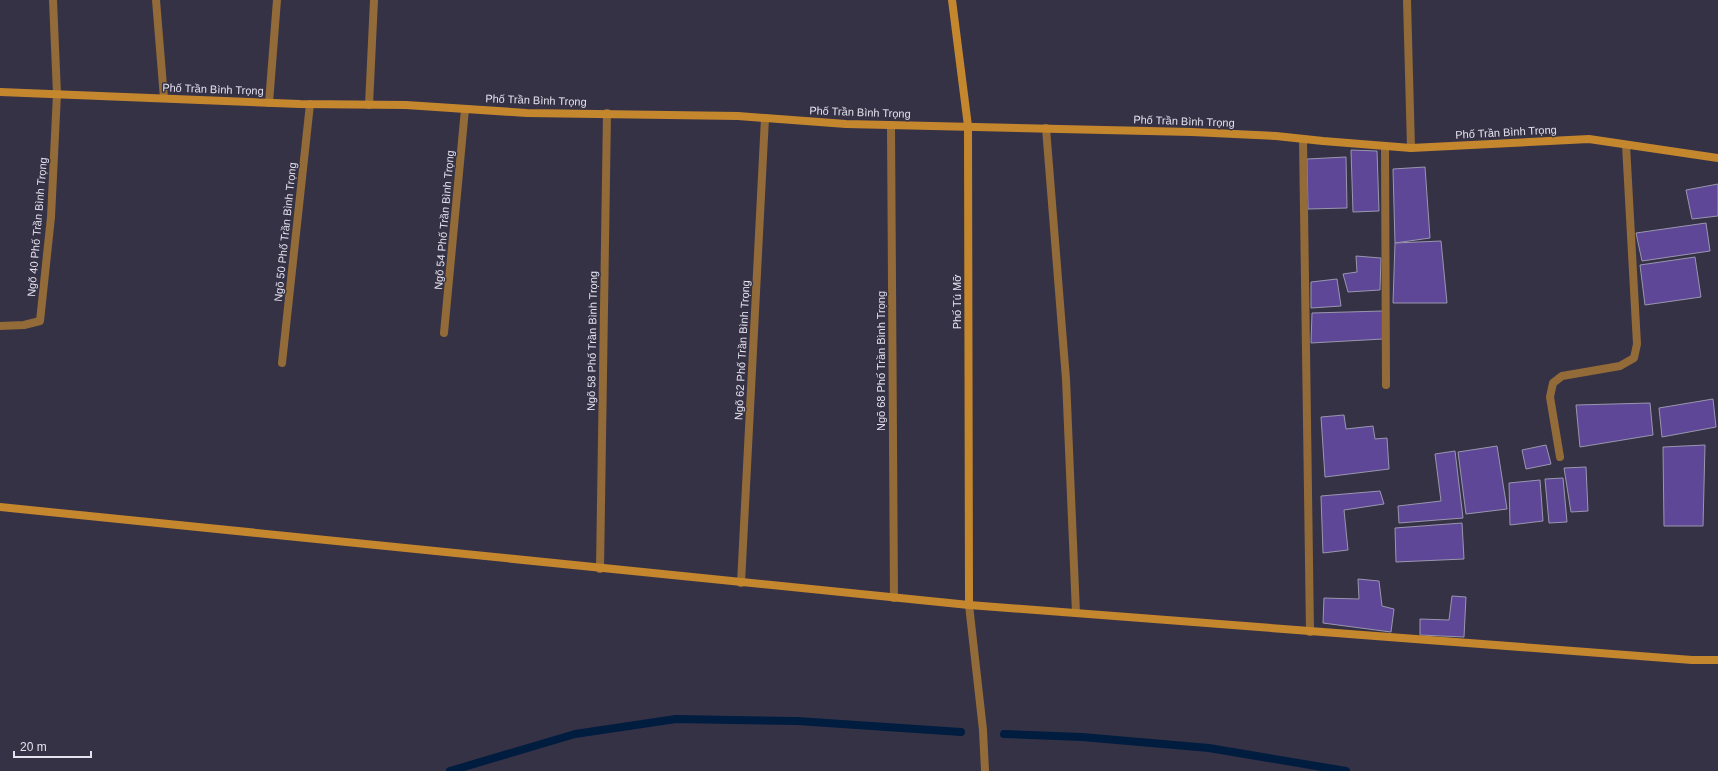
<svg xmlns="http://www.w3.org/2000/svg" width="1718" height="771" font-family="Helvetica,sans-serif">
  <rect width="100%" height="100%" fill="#363246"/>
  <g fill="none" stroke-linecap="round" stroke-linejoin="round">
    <!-- stream -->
    <g stroke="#001d40" stroke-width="8">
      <polyline points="1004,734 1082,737 1209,748 1346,771"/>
      <polyline points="450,771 575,734 676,719 797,721 961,732"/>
    </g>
  </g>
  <!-- building -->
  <g fill="#5e4797" stroke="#9a96ae">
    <polygon points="1351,150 1377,151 1379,211 1353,212"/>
    <polygon points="1346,157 1347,208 1308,209 1307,159"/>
    <polygon points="1425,167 1430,238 1395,243 1393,169"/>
    <polygon points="1718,184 1718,216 1692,219 1686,190"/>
    <polygon points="1706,223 1710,251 1642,261 1636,233"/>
    <polygon points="1441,241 1447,303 1393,303 1395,243"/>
    <polygon points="1356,256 1381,258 1380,290 1348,292 1343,274 1357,272"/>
    <polygon points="1695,257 1701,297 1645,305 1640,265"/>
    <polygon points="1337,279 1341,306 1311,308 1311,282"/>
    <polygon points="1383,311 1383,339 1311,343 1312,313"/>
    <polygon points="1713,399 1716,427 1662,437 1659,408"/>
    <polygon points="1650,403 1653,435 1580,447 1576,405"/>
    <polygon points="1344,415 1346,429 1373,426 1375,439 1387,438 1389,469 1325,477 1321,417"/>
    <polygon points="1546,445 1551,464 1526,469 1522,450"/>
    <polygon points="1705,445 1703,526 1664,526 1663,447"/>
    <polygon points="1497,446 1507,509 1466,514 1458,452"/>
    <polygon points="1455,451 1463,518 1399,523 1398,506 1441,501 1435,454"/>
    <polygon points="1586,467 1588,511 1571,512 1564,468"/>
    <polygon points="1563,478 1567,522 1549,523 1545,479"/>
    <polygon points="1540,480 1543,521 1510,525 1509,483"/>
    <polygon points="1380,491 1384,504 1344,510 1348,550 1323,553 1321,496"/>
    <polygon points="1462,523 1464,559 1396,562 1395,528"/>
    <polygon points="1358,579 1379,581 1382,606 1394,609 1391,632 1323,623 1324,598 1359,599"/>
    <polygon points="1452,596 1466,597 1464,637 1420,635 1420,619 1449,620"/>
  </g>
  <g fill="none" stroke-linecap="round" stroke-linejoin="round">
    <!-- street -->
    <g stroke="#926b39" stroke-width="8">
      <polyline points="156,0 164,98"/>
      <polyline points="1407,0 1411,148"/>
      <polyline points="269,103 277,0"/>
      <polyline points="369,105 374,0"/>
      <polyline points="891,125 894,598"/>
      <polyline points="1046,128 1066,379 1076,613"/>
      <polyline points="1303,139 1310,632"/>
      <polyline points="1385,146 1386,385"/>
      <polyline points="0,326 24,325 40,321 51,217 57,94 53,0"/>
      <polyline points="444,333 465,109"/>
      <polyline points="282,363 310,104"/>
      <polyline points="1560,457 1550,397 1553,383 1562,376 1620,366 1634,358 1637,344 1626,145"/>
      <polyline points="600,569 607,113"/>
      <polyline points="741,583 765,118"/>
      <polyline points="969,605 983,730 985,771"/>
    </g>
    <!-- secondary -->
    <g stroke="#c5872e" stroke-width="8">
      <polyline points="952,0 968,126 969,605"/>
      <polyline points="0,92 300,104 406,105 527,113 738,116 846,124 1192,132 1276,136 1323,141 1411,148 1589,139 1718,158"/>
      <polyline points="0,507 969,605 1692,660 1718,660"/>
    </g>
  </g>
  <g text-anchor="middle" stroke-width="3" stroke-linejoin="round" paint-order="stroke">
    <!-- street labels -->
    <g font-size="11" fill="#e4e2ef" stroke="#363246">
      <text transform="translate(213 89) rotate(2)" y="4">Phố Trần Bình Trọng</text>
      <text transform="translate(536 100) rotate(2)" y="4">Phố Trần Bình Trọng</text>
      <text transform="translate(860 112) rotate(2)" y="4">Phố Trần Bình Trọng</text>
      <text transform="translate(1184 121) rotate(2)" y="4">Phố Trần Bình Trọng</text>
      <text transform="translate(1506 132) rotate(-3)" y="4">Phố Trần Bình Trọng</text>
      <text transform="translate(444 220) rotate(-85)" y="4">Ngõ 54 Phố Trần Bình Trọng</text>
      <text transform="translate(37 227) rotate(-85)" y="4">Ngõ 40 Phố Trần Bình Trọng</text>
      <text transform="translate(285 232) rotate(-84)" y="4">Ngõ 50 Phố Trần Bình Trọng</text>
      <text transform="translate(957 302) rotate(-90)" y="4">Phố Tú Mỡ</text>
      <text transform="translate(592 341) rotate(-89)" y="4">Ngõ 58 Phố Trần Bình Trọng</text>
      <text transform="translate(742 350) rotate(-87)" y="4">Ngõ 62 Phố Trần Bình Trọng</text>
      <text transform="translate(881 361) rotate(-90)" y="4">Ngõ 68 Phố Trần Bình Trọng</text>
    </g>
  </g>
  <!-- scale -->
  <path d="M14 751v6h77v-6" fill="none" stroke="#e4e2ef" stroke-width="2"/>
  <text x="20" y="751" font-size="12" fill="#e4e2ef" stroke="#363246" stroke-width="3" paint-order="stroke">20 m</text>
</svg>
